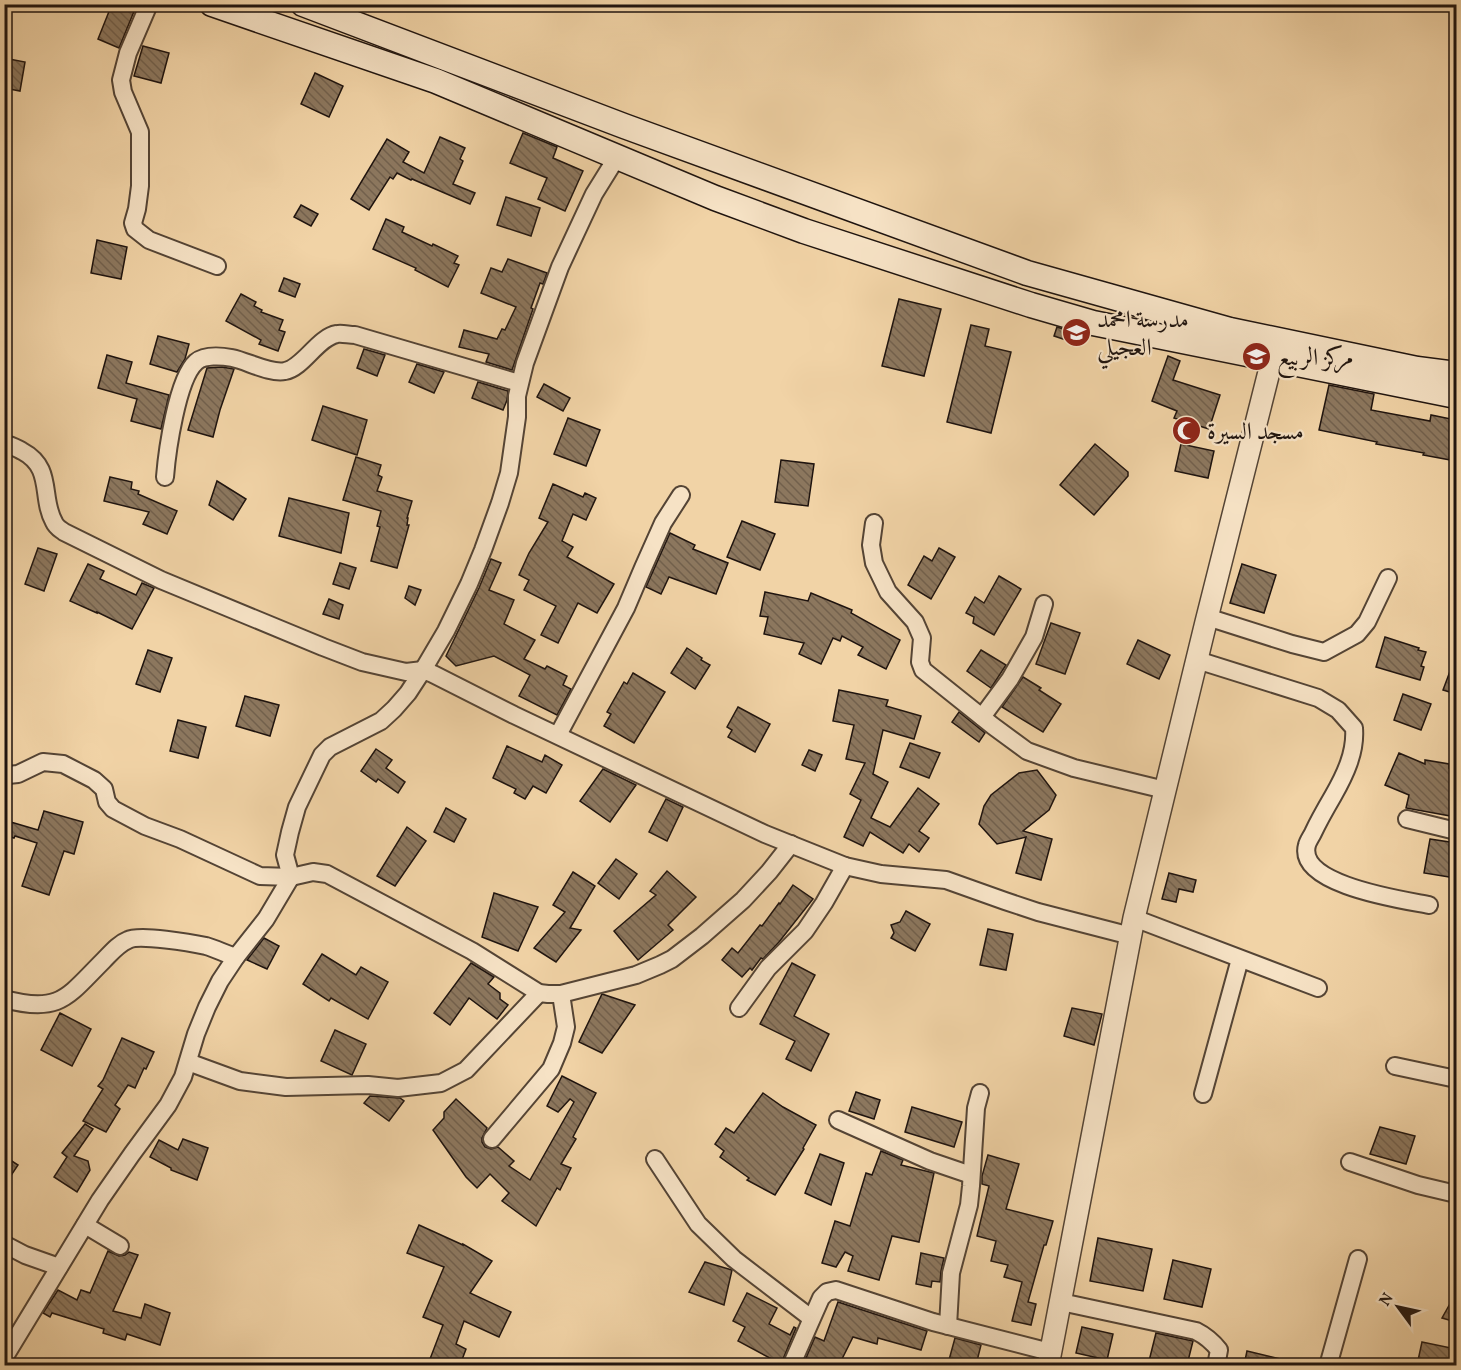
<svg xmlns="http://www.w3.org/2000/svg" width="1461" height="1370" font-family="Vollkorn,Amiri,serif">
  <defs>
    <pattern id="building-back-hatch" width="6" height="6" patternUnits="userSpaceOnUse" patternTransform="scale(1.5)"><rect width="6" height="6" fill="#8c775e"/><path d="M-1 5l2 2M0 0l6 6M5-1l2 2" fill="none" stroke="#72604c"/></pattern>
  </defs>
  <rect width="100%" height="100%" fill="#f1d3a6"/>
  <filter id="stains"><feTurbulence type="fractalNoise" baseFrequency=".00333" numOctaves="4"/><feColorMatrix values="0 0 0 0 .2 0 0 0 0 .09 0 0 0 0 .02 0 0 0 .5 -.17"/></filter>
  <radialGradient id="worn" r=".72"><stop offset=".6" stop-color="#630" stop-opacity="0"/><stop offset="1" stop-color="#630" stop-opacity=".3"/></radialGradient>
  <!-- building -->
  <g fill="url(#building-back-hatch)" stroke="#1f140f" stroke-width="1.5">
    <polygon points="112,4 137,4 119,48 98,39"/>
    <polygon points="143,46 169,53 161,83 134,76"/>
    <polygon points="4,58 25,62 20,91 4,88"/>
    <polygon points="315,73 343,86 329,117 301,104"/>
    <polygon points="523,133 557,147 553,158 583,171 565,211 538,199 547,178 510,163"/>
    <polygon points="440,137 465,148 460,159 463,161 453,184 475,193 470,204 412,179 411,180 397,173 393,179 390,177 369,210 351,199 387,139 409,152 403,162 424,173"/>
    <polygon points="506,197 540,208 531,236 497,225"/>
    <polygon points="301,205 318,214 311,226 294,217"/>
    <polygon points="386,219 404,227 402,232 432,246 433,244 458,256 454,263 459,265 448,287 415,270 416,268 373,249"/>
    <polygon points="97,240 127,247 121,279 91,273"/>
    <polygon points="508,259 547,273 543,284 540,283 531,308 533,309 512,370 486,362 489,354 459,347 464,330 497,339 502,329 505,330 516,307 481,293 491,268 502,272"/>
    <polygon points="284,278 300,284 295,297 279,291"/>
    <polygon points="241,294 256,302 254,306 262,310 261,312 283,320 279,330 285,332 278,351 259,344 261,340 226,321"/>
    <polygon points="899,299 941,309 924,376 882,366"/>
    <polygon points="971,325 989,329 985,346 1011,352 991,433 947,422"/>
    <polygon points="1057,327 1072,332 1069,341 1054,336"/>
    <polygon points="158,336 189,344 185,359 177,372 150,364"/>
    <polygon points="364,349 385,355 377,376 357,368"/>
    <polygon points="107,355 132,362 126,383 169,395 161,429 131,421 137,399 98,388"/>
    <polygon points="1168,356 1180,361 1173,380 1220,395 1209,429 1174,418 1177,411 1152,401"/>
    <polygon points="417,364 444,372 434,393 409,382"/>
    <polygon points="222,367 234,369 220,410 213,437 188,430 207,368"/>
    <polygon points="478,382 508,391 507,400 503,410 472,398"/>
    <polygon points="544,384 570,398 563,411 537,397"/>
    <polygon points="1329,385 1374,394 1371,410 1430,421 1431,415 1456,420 1456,461 1423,455 1424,453 1376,444 1377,442 1319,430"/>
    <polygon points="323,406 367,420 357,455 312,440"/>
    <polygon points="568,418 600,430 586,466 554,454"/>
    <polygon points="1095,444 1128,472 1128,476 1094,515 1060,485"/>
    <polygon points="1181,444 1214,451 1208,478 1175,471"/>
    <polygon points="356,457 381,465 378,475 382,477 377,491 412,501 407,518 408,518 407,525 409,525 397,568 371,561 380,527 377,526 381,511 343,500"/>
    <polygon points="781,460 814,464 808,506 775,502"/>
    <polygon points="110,477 132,482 131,489 139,491 138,494 177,511 167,534 143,524 149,512 104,501"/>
    <polygon points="217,481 246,499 233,520 209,505"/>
    <polygon points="553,484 583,497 585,493 596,498 586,520 573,514 562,541 573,547 567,557 614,584 597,613 578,603 558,643 541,635 556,606 524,590 529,580 519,575 529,553 548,522 539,518"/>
    <polygon points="289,498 349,513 341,553 279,536"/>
    <polygon points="742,521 775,534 760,570 727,557"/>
    <polygon points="670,533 695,545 693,549 728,563 716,594 669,577 661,594 646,587"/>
    <polygon points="38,548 57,554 44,591 25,584"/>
    <polygon points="939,548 955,557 931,599 908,585 924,556 932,561"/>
    <polygon points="491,559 501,563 489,590 514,600 504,624 535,640 524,659 545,669 547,666 567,676 563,685 571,689 557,715 519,696 530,675 494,656 456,666 446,656 479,588"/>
    <polygon points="340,563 356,568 349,589 333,584"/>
    <polygon points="88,564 104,571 100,579 136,595 142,583 154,588 132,629 97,612 97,613 70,601"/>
    <polygon points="1242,564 1276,575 1264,613 1230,603"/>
    <polygon points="999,576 1021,589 994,635 973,623 974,617 966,613 975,597 984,603"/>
    <polygon points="409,586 421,590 415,605 405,598"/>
    <polygon points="765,592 808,601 811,593 852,610 851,613 900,640 886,669 858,655 863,647 842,636 840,641 833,638 821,664 799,654 804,643 764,634 768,617 760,616"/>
    <polygon points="329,599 343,605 339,619 323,614"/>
    <polygon points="1051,623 1080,633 1065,674 1036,664"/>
    <polygon points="1385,637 1419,648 1418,650 1426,652 1421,666 1424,667 1420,680 1376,667"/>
    <polygon points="1138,640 1170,655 1159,679 1127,664"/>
    <polygon points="687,648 702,658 701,660 710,665 695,689 671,673"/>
    <polygon points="148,650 172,658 160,692 136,684"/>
    <polygon points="981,650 1006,665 991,688 967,671"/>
    <polygon points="1455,658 1456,658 1456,694 1443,690"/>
    <polygon points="633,673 665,692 634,743 604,726 611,714 607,712 624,682 627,684"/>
    <polygon points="1023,677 1041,688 1039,690 1061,704 1043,732 1002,707"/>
    <polygon points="839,690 888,700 886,706 921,716 914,739 883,730 873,774 888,782 871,818 890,827 918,788 939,804 919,831 929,838 919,852 909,844 903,853 870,832 863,846 844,837 861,800 850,794 865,763 846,759 854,725 833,721"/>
    <polygon points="1403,694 1431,704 1421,730 1394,720"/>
    <polygon points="245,696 279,705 270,736 236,726"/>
    <polygon points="738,707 770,724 755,752 728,737 732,730 727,727"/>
    <polygon points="959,712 985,733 979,742 952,722"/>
    <polygon points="178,720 206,727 198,758 170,751"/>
    <polygon points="910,743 940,753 929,778 900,767"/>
    <polygon points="507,746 542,762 545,755 562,765 546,793 533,786 525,799 514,793 516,789 493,778"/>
    <polygon points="376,749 392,760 386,768 405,782 398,793 378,779 376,782 361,771"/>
    <polygon points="809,750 822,755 815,771 802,765"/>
    <polygon points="1399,753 1425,764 1425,760 1449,764 1449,768 1456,769 1456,817 1406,808 1409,795 1385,785"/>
    <polygon points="603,769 636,785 610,822 580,801"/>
    <polygon points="1037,770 1056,795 1049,810 1023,831 1052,839 1041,880 1016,873 1026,837 997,844 979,824 984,806 991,795 1019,773"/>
    <polygon points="666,799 683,807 667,841 649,832"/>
    <polygon points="446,808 466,819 454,842 434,832"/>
    <polygon points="44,811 83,822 74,854 64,851 49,895 22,886 37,843 15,836 14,838 4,835 4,820 38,830"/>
    <polygon points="407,827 426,841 395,886 377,876"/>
    <polygon points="1430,839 1456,843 1456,878 1424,873"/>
    <polygon points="616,859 637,874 619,899 598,883"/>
    <polygon points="667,871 696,897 668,925 673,930 638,960 614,931 656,895 650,891"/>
    <polygon points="573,872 595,886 570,928 581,930 556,962 534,948 565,912 553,905"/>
    <polygon points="1169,873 1196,880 1193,892 1179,889 1176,902 1162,899"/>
    <polygon points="793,885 813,899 779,942 763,959 761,958 752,970 750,968 742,977 722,960 732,948 738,953 760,925 762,926 779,903 780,904"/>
    <polygon points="494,893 538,907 518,951 482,937"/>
    <polygon points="906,911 930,924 915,951 891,938 894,933 891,925 900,922"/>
    <polygon points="988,929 1013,934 1006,970 980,965"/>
    <polygon points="264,938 279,946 267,969 247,960"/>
    <polygon points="322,954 356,975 361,967 388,982 368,1019 331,998 329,1001 303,984"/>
    <polygon points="471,963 494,977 488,984 500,993 500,999 508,1005 497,1019 469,998 450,1025 434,1013"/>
    <polygon points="792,963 815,975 794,1016 829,1034 811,1071 786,1059 795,1041 760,1024"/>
    <polygon points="602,994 635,1005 602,1053 579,1042"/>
    <polygon points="1072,1008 1102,1014 1094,1045 1064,1036"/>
    <polygon points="60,1013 91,1029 72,1066 41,1050"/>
    <polygon points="335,1030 366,1044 352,1075 321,1061"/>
    <polygon points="122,1038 154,1052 146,1069 144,1068 135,1088 128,1085 115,1105 120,1109 106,1132 83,1121 103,1089 98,1086 103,1080"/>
    <polygon points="562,1076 596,1093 573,1137 576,1139 561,1164 571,1168 560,1190 557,1188 536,1226 502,1201 509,1193 490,1174 477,1188 466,1177 433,1130 444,1118 444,1112 456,1099 487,1128 482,1138 482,1142 485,1147 491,1149 498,1147 514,1161 509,1166 530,1180 574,1102 570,1099 558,1112 547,1106"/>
    <polygon points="856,1092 880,1100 874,1119 849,1111"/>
    <polygon points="763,1093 783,1107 816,1125 803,1148 804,1149 775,1195 747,1180 749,1178 720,1157 724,1151 715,1144 726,1128 734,1133"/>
    <polygon points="370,1096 400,1098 404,1101 389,1121 364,1103"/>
    <polygon points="912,1107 962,1122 954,1147 905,1132"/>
    <polygon points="85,1124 93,1129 74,1156 88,1161 90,1170 77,1192 54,1177 67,1157 62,1153"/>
    <polygon points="1380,1127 1415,1136 1406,1164 1370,1154"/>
    <polygon points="183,1139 208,1148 197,1180 171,1170 171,1168 150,1157 159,1140 178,1150"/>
    <polygon points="881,1151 903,1160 901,1165 934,1173 919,1242 892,1236 879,1280 848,1271 853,1256 845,1252 836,1267 822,1263 835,1221 850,1226 866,1173 872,1175"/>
    <polygon points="820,1154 844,1163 831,1205 805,1193"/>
    <polygon points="988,1155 1019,1164 1006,1209 1053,1221 1046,1245 1044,1245 1028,1302 1036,1304 1031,1325 1012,1321 1022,1282 1004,1277 1008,1265 991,1261 996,1241 977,1236 989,1186 982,1184 982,1176"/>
    <polygon points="4,1156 18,1165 4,1186"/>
    <polygon points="419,1225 463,1245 463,1244 492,1261 470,1293 511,1312 499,1337 464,1321 456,1344 466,1349 460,1365 446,1365 430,1359 443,1325 423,1317 444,1267 407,1253"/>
    <polygon points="1098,1238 1152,1249 1143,1291 1090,1281"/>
    <polygon points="108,1251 119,1256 125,1255 129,1252 138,1255 113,1311 141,1318 145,1304 170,1313 160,1345 127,1334 125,1340 103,1333 104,1329 52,1313 50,1317 43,1313 58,1290 77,1300 81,1290 90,1293"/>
    <polygon points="921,1253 944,1258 941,1271 940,1282 932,1281 931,1287 916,1284"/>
    <polygon points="1173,1260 1211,1269 1202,1307 1164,1299"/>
    <polygon points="705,1262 732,1270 724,1305 689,1292"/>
    <polygon points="747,1293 777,1308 769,1324 790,1335 794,1327 796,1328 781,1364 738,1341 745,1327 733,1321"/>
    <polygon points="1456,1293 1456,1322 1442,1318"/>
    <polygon points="838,1302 927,1331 921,1350 878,1338 877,1344 853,1337 839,1365 803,1365 815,1337 824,1341"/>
    <polygon points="1082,1327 1113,1334 1107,1360 1076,1353"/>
    <polygon points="1156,1333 1193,1341 1187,1365 1148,1365"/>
    <polygon points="955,1338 981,1345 976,1365 949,1360"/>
    <polygon points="1422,1342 1456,1349 1452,1365 1417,1365"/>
    <polygon points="1247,1351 1289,1361 1289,1365 1244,1365"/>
  </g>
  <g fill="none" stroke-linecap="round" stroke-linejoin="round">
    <defs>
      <g id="minor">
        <polyline points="149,4 128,53 121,80 123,92 140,132 140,186 137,209 133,223 135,229 149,240 217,266"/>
        <path d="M4,444c8,1 12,4 18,7 32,17 18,46 32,71 2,5 6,7 10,10l97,48 162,67 39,15 44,10 17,-2 10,4 81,41 251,119 80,32 36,8 65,6 59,21 33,11 93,24"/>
        <path d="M165,477c2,-25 12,-98 31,-115 8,-7 25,-6 36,-4 15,3 38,16 53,13 18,-3 33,-34 52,-37 5,-1 12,1 18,1l164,48"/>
        <polyline points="874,523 871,545 874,563 888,592 915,622 922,638 920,662 923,670 993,726 1027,751 1074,768 1165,790"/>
        <polyline points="1207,617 1292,644 1324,652 1357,634 1367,622 1388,578"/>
        <path d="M1197,660l121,38 20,12 16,18c2,24 -9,47 -21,68 -7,12 -14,24 -20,37 -2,4 -5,8 -6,12 -11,40 97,55 122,60"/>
        <polyline points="982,717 1010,679 1034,637 1044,604"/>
        <polyline points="558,735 626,608 643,568 663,523 681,495"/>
        <polyline points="4,774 8,775 18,774 43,762 63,764 94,780 104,789 107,802 113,809 145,826 180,839 260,876 291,877 313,872 327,874 472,951 539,993 548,994 561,994 636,975 660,965 672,959 702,936 743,900 769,872 791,844"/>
        <polyline points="1407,819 1456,831"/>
        <polyline points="1134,918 1318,988"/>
        <path d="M4,999c56,15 63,-2 99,-38 8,-8 15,-17 25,-21 11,-6 64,3 78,6 10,3 20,8 30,11"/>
        <polyline points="739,1008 768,968 805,931 824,903 845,866"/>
        <polyline points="188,1062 240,1081 286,1087 368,1085 398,1088 441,1083 466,1070 539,993"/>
        <polyline points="1395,1066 1456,1079"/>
        <polyline points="1203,1094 1240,959"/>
        <polyline points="838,1120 930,1161 971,1175"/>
        <polyline points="492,1139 551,1069 562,1043 566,1027 561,994"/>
        <polyline points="655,1159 698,1224 734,1259 811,1318"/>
        <polyline points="1350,1162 1418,1185 1456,1194"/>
        <polyline points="85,1225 120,1246"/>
        <polyline points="4,1244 25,1255 59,1267"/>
        <path d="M1061,1302l135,29c10,5 16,10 23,19l-3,16"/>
        <polyline points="948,1326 951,1273 969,1205 971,1186 976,1108 980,1093"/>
        <polyline points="4,1358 100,1200 132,1154 168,1105 183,1077 196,1034 207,1007 220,981 236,957 266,919 291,877 285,855 290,832 297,807 322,755 330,747 381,721 394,709 408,693 423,670 446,631 469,584 483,550 500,503 509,473 517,417 517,396 525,363 560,267 594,194 617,157"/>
        <polyline points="791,1366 821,1298 827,1292 836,1290 933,1322 1050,1352"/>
        <polyline points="1328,1366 1358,1259"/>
      </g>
      <polyline id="tertiary" points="1048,1366 1134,918 1206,622 1276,344"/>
      <g id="secondary">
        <polyline points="212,4 436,81 715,198 804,231 1031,305 1093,323 1456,396"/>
        <polyline points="303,4 624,126 1027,273 1230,330 1417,369 1456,374"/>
      </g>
    </defs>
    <!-- minor casing -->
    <use href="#minor" stroke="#544435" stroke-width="20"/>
    <!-- tertiary casing -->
    <use href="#tertiary" stroke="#544435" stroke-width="24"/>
    <!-- secondary casing -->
    <use href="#secondary" stroke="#1f140f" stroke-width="27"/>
    <!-- minor -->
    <use href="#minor" stroke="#f6e2c5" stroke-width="16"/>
    <!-- tertiary -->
    <use href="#tertiary" stroke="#f6e2c5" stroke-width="21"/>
    <!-- secondary -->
    <use href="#secondary" stroke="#f6e2c5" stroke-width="24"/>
  </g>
  <!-- icons -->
  <defs>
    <symbol id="school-disc" viewBox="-11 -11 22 22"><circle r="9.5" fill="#8f2418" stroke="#f6e2c5"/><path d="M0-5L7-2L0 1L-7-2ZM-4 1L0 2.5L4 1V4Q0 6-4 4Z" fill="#fff"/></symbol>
    <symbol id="mosque-disc" viewBox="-11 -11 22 22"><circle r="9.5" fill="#8f2418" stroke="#f6e2c5"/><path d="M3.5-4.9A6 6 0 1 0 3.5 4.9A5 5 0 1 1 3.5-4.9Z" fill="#fff"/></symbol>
  </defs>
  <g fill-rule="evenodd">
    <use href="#school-disc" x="1060" y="316" width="33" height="33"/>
    <use href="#school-disc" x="1240" y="340" width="33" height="33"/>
    <use href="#mosque-disc" x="1170" y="414" width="33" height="33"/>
  </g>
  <g text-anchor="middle" stroke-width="4.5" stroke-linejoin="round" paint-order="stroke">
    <!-- poi labels -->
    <g font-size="24" fill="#1f140f" stroke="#f6e2c5" text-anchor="start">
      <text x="1097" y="327">مدرسة امحمد<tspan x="1097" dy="28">العجيلي</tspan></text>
      <text x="1277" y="365">مركز الربيع</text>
      <text x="1207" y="439">مسجد السيرة</text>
    </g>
  </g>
  <!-- margin -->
  <rect width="1461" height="1370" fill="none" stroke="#f1d3a6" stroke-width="24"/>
  <rect x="6" y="6" width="1449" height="1358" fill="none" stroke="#1f140f" stroke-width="3"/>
  <rect x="12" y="12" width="1437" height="1346" fill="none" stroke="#1f140f" stroke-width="1.5"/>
  <!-- north arrow -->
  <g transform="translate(1398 1307) rotate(303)" stroke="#f6e2c5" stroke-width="4.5" paint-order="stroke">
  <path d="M0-4.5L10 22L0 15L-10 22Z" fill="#1f140f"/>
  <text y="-9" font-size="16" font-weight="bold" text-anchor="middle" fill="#1f140f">N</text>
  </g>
  <rect width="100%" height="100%" filter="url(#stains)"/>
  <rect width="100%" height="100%" fill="url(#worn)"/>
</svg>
